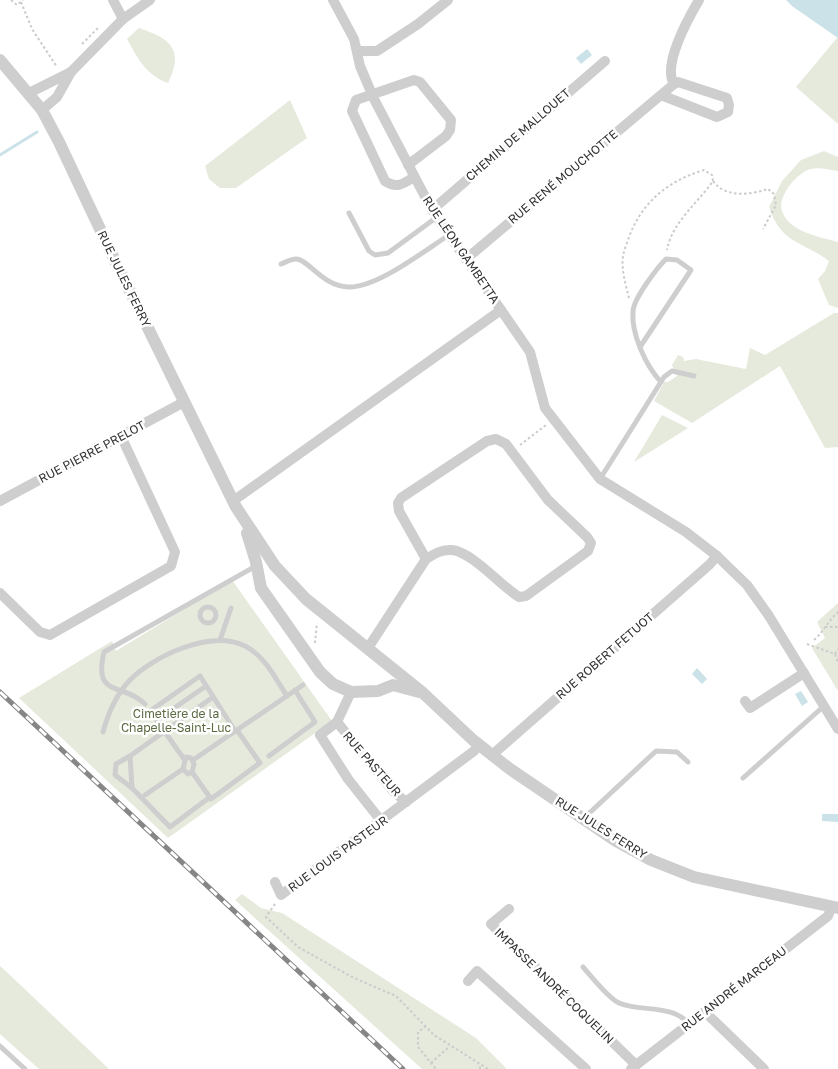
<svg xmlns="http://www.w3.org/2000/svg" width="838" height="1069" font-family="'Golos Text',sans-serif">
  <rect width="100%" height="100%" fill="#fff"/>
  <!-- green -->
  <g fill="#e6eadd">
    <path d="M139,28c31,10 46,22 29,55 -22,-8 -30,-24 -41,-44z"/>
    <polygon points="837,38 838,38 838,124 796,87"/>
    <polygon points="290,100 307,138 236,188 220,188 209,179 205,166"/>
    <path d="M824,151l14,6v14c-8,-1 -20,-4 -27,-2 -14,3 -34,28 -29,42 7,21 38,26 56,31v66l-9,-3 -11,-26 7,-8 4,-10c-28,-21 -47,-16 -60,-54l13,-26 19,-21z"/>
    <polygon points="834,313 838,313 838,447 825,448 780,366 692,423 654,401 664,382 668,382 677,376 672,365 678,355 683,357 684,361 696,359 746,369 750,348 765,355"/>
    <polygon points="662,415 688,428 634,462"/>
    <polygon points="232,580 332,721 168,838 19,698 112,641 116,651"/>
    <polygon points="838,603 838,691 812,648 825,638 817,622"/>
    <polygon points="242,894 261,908 282,913 476,1038 507,1069 422,1069 235,900"/>
    <polygon points="0,966 12,977 109,1069 39,1069 0,1034"/>
  </g>
  <!-- water -->
  <g fill="#cbe2e9">
    <polygon points="786,0 838,0 838,38 792,6"/>
    <polygon points="587,49 592,55 581,64 576,58"/>
    <polygon points="697,668 707,679 702,684 692,674"/>
    <polygon points="801,691 808,702 802,706 795,694"/>
    <polygon points="822,814 838,814 838,822 822,821"/>
  </g>
  <g fill="none" stroke-linecap="round" stroke-linejoin="round">
    <!-- stream -->
    <polyline stroke="#cbe2e9" stroke-width="3" points="0,155 37,132"/>
    <!-- path -->
    <g stroke="#cbcbcb" stroke-width="2" stroke-dasharray="2.5 2.5" stroke-linecap="butt">
      <polyline points="11,0 17,5 23,0"/>
      <polyline points="21,2 32,29 57,67"/>
      <polyline points="82,44 98,28"/>
      <path d="M713,181c12,17 37,14 55,8l6,5 2,11 -13,24"/>
      <path d="M629,298c-3,-13 -8,-28 -6,-42 1,-6 4,-13 6,-19 13,-35 39,-56 75,-67l8,5 1,6c-15,22 -41,41 -46,69"/>
      <polyline points="520,445 546,425"/>
      <polyline points="825,627 838,627"/>
      <path d="M814,640c10,-9 14,-19 24,-28"/>
      <polyline points="315,643 317,623"/>
      <polyline points="807,644 835,654 838,662"/>
      <polyline points="835,654 838,649"/>
      <polyline points="275,904 266,917 298,947 352,977 396,996 434,1035 488,1069"/>
      <polyline points="426,1026 418,1032 418,1047 436,1069"/>
      <polyline points="431,1063 450,1046"/>
      <polyline points="480,1069 480,1064"/>
    </g>
    <!-- service -->
    <g stroke="#cecece" stroke-width="5">
      <polyline points="349,213 369,251 375,255 388,253 437,217"/>
      <path d="M281,264c5,-2 10,-5 15,-5 12,0 26,27 52,28 29,1 76,-36 101,-52"/>
      <path d="M640,347l51,-77 -14,-10 -11,-1c-9,9 -32,39 -33,52 -2,23 13,55 28,71"/>
      <polyline points="600,479 664,377 672,371 694,376"/>
      <circle cx="208" cy="615" r="8"/>
      <polyline points="220,640 231,608"/>
      <path d="M145,704c-22,-22 -52,-5 -41,-52l152,-86"/>
      <polyline points="157,720 206,686"/>
      <path d="M103,732c5,-18 13,-37 26,-51 24,-25 82,-52 116,-35 20,10 30,32 42,50"/>
      <polyline points="130,756 116,764 115,775 132,788"/>
      <polyline points="269,756 315,722 295,690"/>
      <polygon points="186,757 191,758 194,764 192,772 188,774 183,769"/>
      <polyline points="184,759 150,711 200,676 235,731"/>
      <polyline points="193,760 303,685"/>
      <polyline points="192,772 211,799 260,763 237,730"/>
      <polyline points="743,778 824,706"/>
      <polyline points="145,795 183,769"/>
      <polyline points="210,797 170,827 132,788 130,756 213,697"/>
      <polyline points="584,818 656,751 677,752 688,762"/>
      <path d="M583,967c8,9 26,32 36,36 21,9 54,1 70,21"/>
      <polyline points="0,1046 25,1069"/>
    </g>
    <!-- minor -->
    <g stroke="#cecece" stroke-width="10">
      <polyline points="113,0 123,19"/>
      <polyline points="333,0 354,39 360,66 374,99 432,210 530,352 545,408 600,479 686,532 717,556 747,585 769,616 838,729"/>
      <polyline points="357,51 377,51 418,24 448,0"/>
      <polyline points="71,72 123,19 150,0"/>
      <path d="M674,84c-12,-19 15,-67 25,-84"/>
      <polyline points="29,93 71,72 57,97 42,110"/>
      <path d="M408,165l38,-29 4,-6 1,-10 -31,-38 -6,-2 -58,20 -4,11 33,70c12,8 18,3 29,-4"/>
      <polyline points="432,210 605,61"/>
      <polyline points="466,259 674,84 678,82 727,98 729,105 728,112 717,117 661,95"/>
      <polyline points="0,501 184,402"/>
      <polyline points="233,501 501,310"/>
      <polyline points="0,593 40,632 50,635 171,566 175,552 121,436"/>
      <path d="M368,648l58,-89c8,-5 16,-10 26,-9 20,2 49,36 67,47l7,-1 62,-45 3,-8 -4,-6 -39,-37 -42,-56 -10,-5 -9,2 -86,57 -3,5 1,8 27,48"/>
      <polyline points="351,692 337,722 320,735 348,779 382,822"/>
      <polyline points="745,701 750,708 804,673"/>
      <polyline points="337,722 394,792 406,802"/>
      <polyline points="492,755 709,565 717,556"/>
      <polyline points="275,882 281,895 474,751 479,745"/>
      <polyline points="509,909 491,924 636,1065"/>
      <polyline points="468,981 477,971 586,1069"/>
      <polyline points="705,1012 764,1069"/>
      <polyline points="631,1069 828,916 832,906"/>
    </g>
    <!-- tertiary -->
    <g stroke="#cecece" stroke-width="12">
      <polyline points="0,60 42,110 59,142 117,265 236,507 275,566 306,599 423,693 473,740 510,769 616,841 651,860 694,877 838,908"/>
      <polyline points="247,533 256,562 261,588 320,672 333,684 351,692 378,691 393,685 419,692"/>
    </g>
    <defs>
      <polyline id="rail" points="0,692 403,1069"/>
    </defs>
    <!-- rail casing -->
    <use href="#rail" stroke="#868686" stroke-width="5"/>
    <!-- rail -->
    <use href="#rail" stroke="#fff" stroke-width="3" stroke-dasharray="9" stroke-linecap="butt"/>
  </g>
  <g text-anchor="middle" stroke-width="5" stroke-linejoin="round" paint-order="stroke">
    <!-- street labels -->
    <g font-size="12" fill="#313131" stroke="#fff">
      <text transform="translate(518 135) rotate(-41)" y="4">CHEMIN DE MALLOUET</text>
      <text transform="translate(563 177) rotate(-40)" y="4">RUE RENÉ MOUCHOTTE</text>
      <text transform="translate(461 250) rotate(56)" y="4">RUE LÉON GAMBETTA</text>
      <text transform="translate(124 279) rotate(64)" y="4">RUE JULES FERRY</text>
      <text transform="translate(92 452) rotate(-28)" y="4">RUE PIERRE PRELOT</text>
      <text transform="translate(605 656) rotate(-41)" y="4">RUE ROBERT FETUOT</text>
      <text transform="translate(372 764) rotate(49)" y="4">RUE PASTEUR</text>
      <text transform="translate(601 828) rotate(32)" y="4">RUE JULES FERRY</text>
      <text transform="translate(338 854) rotate(-36)" y="4">RUE LOUIS PASTEUR</text>
      <text transform="translate(554 986) rotate(44)" y="4">IMPASSE ANDRÉ COQUELIN</text>
      <text transform="translate(734 989) rotate(-38)" y="4">RUE ANDRÉ MARCEAU</text>
    </g>
    <!-- park labels -->
    <g font-size="12" fill="#5b6a41" stroke="#fff">
      <text x="176" y="718">Cimetière de la<tspan x="176" dy="14">Chapelle-Saint-Luc</tspan></text>
    </g>
  </g>
</svg>
